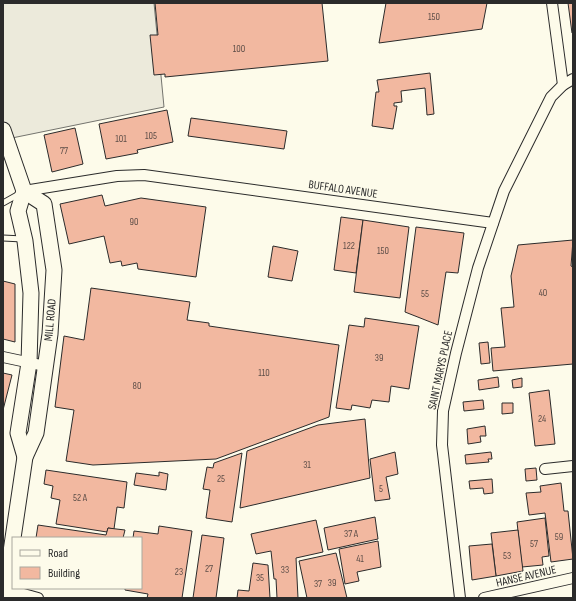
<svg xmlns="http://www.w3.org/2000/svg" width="576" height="601" font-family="'Sofia Sans Condensed',sans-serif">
  <rect width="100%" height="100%" fill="#fdfbea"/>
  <!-- parking -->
  <polygon fill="#eceadb" stroke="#74746e" points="3,3 154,3 164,107 7,139 3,134"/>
  <!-- building -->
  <g fill="#f2b8a0" stroke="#2b2b2b">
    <polygon points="155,3 322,3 328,61 165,77 165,74 154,75 150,35 158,35"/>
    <polygon points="386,3 487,3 482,29 379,43"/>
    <polygon points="568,3 573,3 573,33 572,33"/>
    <polygon points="430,73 434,114 427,115 425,88 401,91 402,102 394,103 394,106 397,106 393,129 372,126 376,92 379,92 377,80"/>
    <polygon points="167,110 173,142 137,150 138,153 106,159 99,124"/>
    <polygon points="191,118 287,131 284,149 188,136"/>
    <polygon points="75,128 83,164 52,172 44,135"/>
    <polygon points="102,195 105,206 141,198 206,207 196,277 138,269 137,263 122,266 121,261 110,263 104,236 69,244 60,204"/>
    <polygon points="341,217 363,220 356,273 334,270"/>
    <polygon points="363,220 409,227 400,298 354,292"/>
    <polygon points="416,227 464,233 458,273 446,272 438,325 405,312"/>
    <polygon points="573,240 571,266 573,267 573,364 493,371 491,348 505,347 501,308 514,307 511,276 518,245"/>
    <polygon points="273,246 298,251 292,281 268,277"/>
    <polygon points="3,281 15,284 15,342 3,339"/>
    <polygon points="91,288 190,302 187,320 209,323 209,326 339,345 329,417 216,459 93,465 66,461 74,410 55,407 64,336 84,340"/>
    <polygon points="365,318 419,326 409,389 391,386 389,402 372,400 370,408 352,405 351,410 336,408 349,325 364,327"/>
    <polygon points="488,342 490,363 481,364 479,343"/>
    <polygon points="3,373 12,375 3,410"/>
    <polygon points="498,377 499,387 479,390 478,380"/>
    <polygon points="522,378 522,387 513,388 512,380"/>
    <polygon points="549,390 555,444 535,446 529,393"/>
    <polygon points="483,400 484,409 464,411 463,402"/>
    <polygon points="502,403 513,403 513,413 502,414"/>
    <polygon points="365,419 370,478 240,508 247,451 318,425"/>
    <polygon points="485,426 486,436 480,436 481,442 468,444 467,429"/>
    <polygon points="395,452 398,474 386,477 390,499 375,501 370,459"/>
    <polygon points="491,452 492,459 488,459 489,462 466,464 465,455"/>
    <polygon points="242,453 232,522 206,518 210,490 203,489 207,467 213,468 214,463"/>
    <polygon points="536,468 537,480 526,481 525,469"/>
    <polygon points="46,470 127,482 124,508 117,507 114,529 108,528 107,532 56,524 60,500 51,498 53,486 44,484"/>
    <polygon points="159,472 168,474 166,490 134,485 136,473 159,476"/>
    <polygon points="492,479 493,493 484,494 483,488 470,489 469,481"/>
    <polygon points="561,483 564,511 568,511 573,559 551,562 545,513 529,515 526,493 541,492 540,486"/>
    <polygon points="375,517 378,539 328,550 324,528"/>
    <polygon points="545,518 549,556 542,557 543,565 522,567 517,522"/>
    <polygon points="316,520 323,552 296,558 298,598 277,598 276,579 274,579 271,551 256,554 251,534"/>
    <polygon points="38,525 106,535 108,528 125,530 123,538 36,538"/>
    <polygon points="159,526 192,531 182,598 147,598 148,594 125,590 125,588 141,588 141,538 133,538 134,531 158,534"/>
    <polygon points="518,530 523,571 496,576 491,533"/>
    <polygon points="202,535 224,538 216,598 193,598"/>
    <polygon points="378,541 381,567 357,572 359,581 345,584 339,549"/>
    <polygon points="492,544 496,576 472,580 469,546"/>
    <polygon points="336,553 347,598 307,598 299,561"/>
    <polygon points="253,563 268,565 270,598 237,598 238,590 249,591"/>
  </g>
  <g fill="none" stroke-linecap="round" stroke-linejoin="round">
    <defs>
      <g id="lane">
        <polyline points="3,203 19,194"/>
        <polyline points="3,238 23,239"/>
      </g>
      <g id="street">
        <polyline points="552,3 563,85"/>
        <polyline points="24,191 117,176 144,175 493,223"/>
        <polyline points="3,357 45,366"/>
        <polyline points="545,469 573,466"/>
        <polyline points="5,592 20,593 38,598"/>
        <polyline points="460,598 442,445 443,411 456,353 478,268 504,191 551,97 563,85 573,79"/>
        <polyline points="484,598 573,578"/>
      </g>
      <g id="secondary">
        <polyline points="3,130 24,191 18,211 25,241 31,293 29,363 18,433 25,457"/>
        <polyline points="6,598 5,592 25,457 36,433 50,334 54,270 44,204 24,191"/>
      </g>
    </defs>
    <!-- lane casing -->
    <use href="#lane" stroke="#2b2b2b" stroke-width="7"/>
    <!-- street casing -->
    <use href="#street" stroke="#2b2b2b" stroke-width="12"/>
    <!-- secondary casing -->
    <use href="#secondary" stroke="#2b2b2b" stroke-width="17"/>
    <!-- lane -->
    <use href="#lane" stroke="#fdfbea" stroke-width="5"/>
    <!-- street -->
    <use href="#street" stroke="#fdfbea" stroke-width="10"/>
    <!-- secondary -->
    <use href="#secondary" stroke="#fdfbea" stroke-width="15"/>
  </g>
  <g text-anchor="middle" stroke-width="3" stroke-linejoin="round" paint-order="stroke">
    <!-- number labels -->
    <g font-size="10" fill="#5d4e48">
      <text x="434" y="20">150</text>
      <text x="239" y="52">100</text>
      <text x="151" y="139">105</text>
      <text x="121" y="142">101</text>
      <text x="64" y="154">77</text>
      <text x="134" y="225">90</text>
      <text x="349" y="249">122</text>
      <text x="383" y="254">150</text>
      <text x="543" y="296">40</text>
      <text x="425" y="297">55</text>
      <text x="379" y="361">39</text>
      <text x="264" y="376">110</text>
      <text x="137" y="389">80</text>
      <text x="542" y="422">24</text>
      <text x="307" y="468">31</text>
      <text x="221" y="482">25</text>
      <text x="381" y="492">5</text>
      <text x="80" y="501">52 A</text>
      <text x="351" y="537">37 A</text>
      <text x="559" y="540">59</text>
      <text x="534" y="547">57</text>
      <text x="507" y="559">53</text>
      <text x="360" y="562">41</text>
      <text x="209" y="572">27</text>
      <text x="285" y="573">33</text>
      <text x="179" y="575">23</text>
      <text x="260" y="581">35</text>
      <text x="332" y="586">39</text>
      <text x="318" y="587">37</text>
    </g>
    <!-- street labels -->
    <g font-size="12" fill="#2b2b2b" stroke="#fdfbea">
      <text transform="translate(343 189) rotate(8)" y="4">BUFFALO AVENUE</text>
      <text transform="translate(50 320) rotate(-85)" y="4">MILL ROAD</text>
      <text transform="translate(440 370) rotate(-78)" y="4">SAINT MARYS PLACE</text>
      <text transform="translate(526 576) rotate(-13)" y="4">HANSE AVENUE</text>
    </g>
  </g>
  <!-- border -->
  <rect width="576" height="601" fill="none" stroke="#2b2b2b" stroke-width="8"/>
  <!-- legend -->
  <rect x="12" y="537" width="130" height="52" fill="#fdfbea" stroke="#a9a89e"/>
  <rect x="20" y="550" width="20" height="6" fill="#fdfbea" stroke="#a9a89e"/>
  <text x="48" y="557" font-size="12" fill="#2b2b2b">Road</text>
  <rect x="20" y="567" width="20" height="12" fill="#f2b8a0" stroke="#a9a89e"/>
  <text x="48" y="577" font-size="12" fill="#2b2b2b">Building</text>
</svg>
